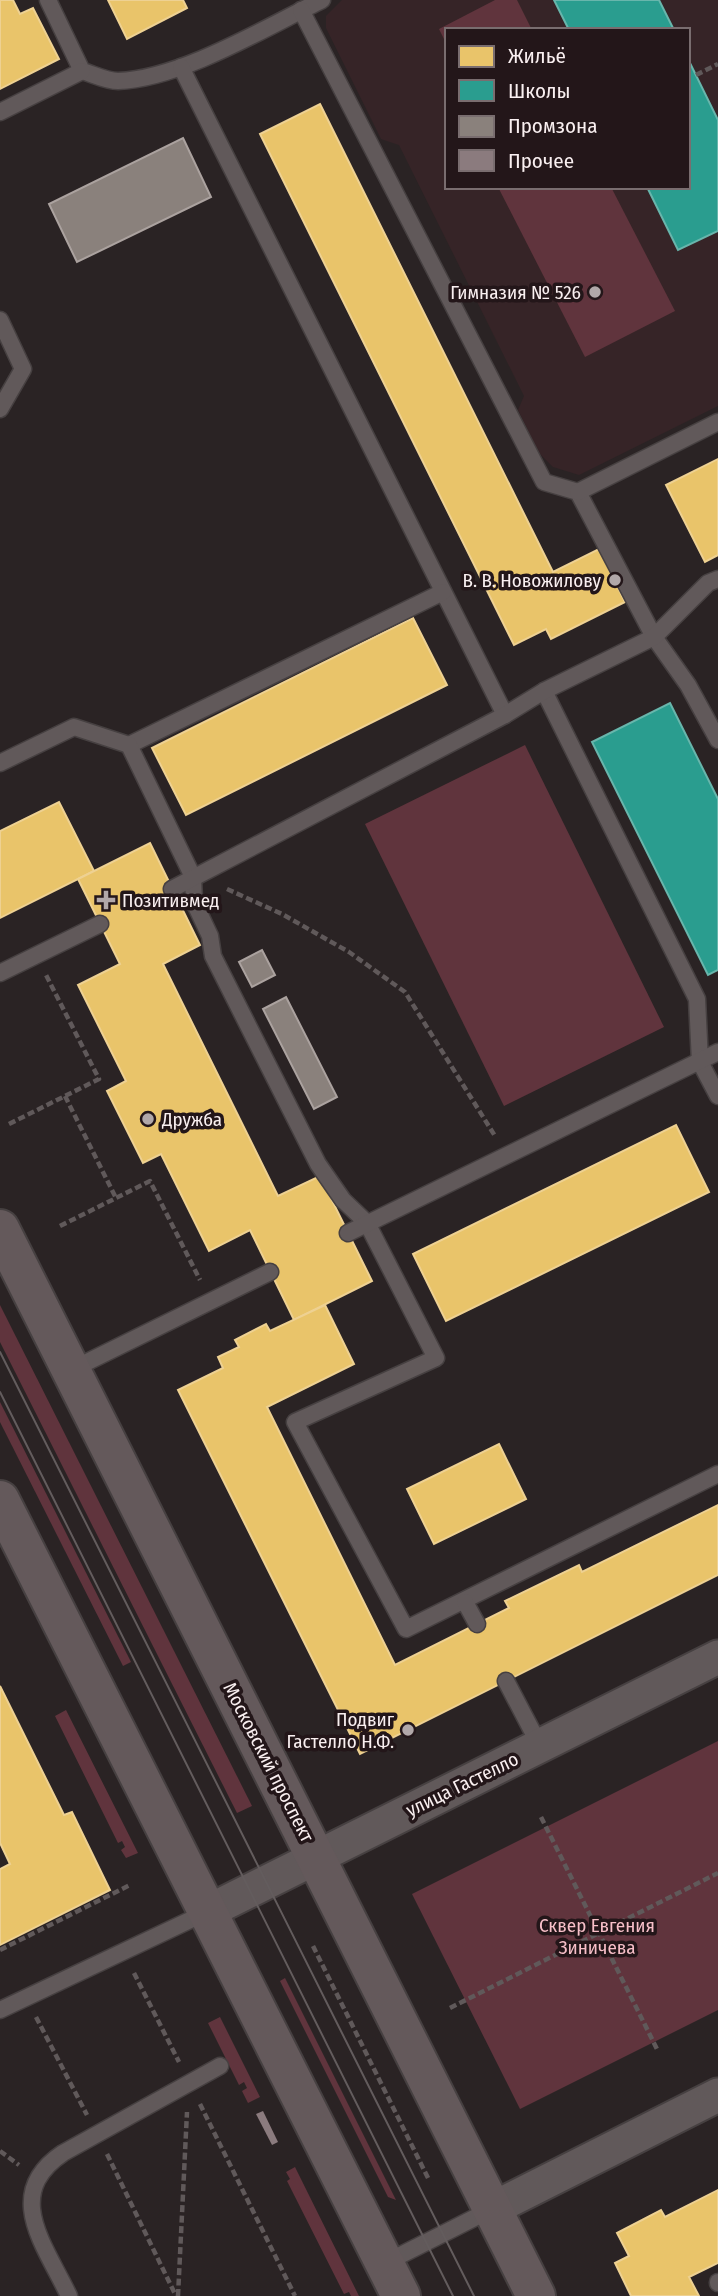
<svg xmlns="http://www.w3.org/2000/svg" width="718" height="2296" font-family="'Fira Sans Condensed',sans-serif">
  <rect width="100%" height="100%" fill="#2a2324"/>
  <!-- built -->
  <path fill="#362427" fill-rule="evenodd" d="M342,0h376v406l-139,69 -26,-8 -15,-15 -20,-42 6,-14 -125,-251 -18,-6 -55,-111v-12zM447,30h241v157h-241z"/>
  <!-- green -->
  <g fill="#60343d">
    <polygon points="495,0 517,0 532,30 447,30 447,45 439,29"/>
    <polygon points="498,187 611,187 675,311 585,357"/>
    <polygon points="525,745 664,1027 504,1106 365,824"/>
    <polygon points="0,1305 252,1806 237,1813 0,1342"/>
    <polygon points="0,1402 131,1662 123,1666 0,1422"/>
    <polygon points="66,1710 138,1853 126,1858 121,1850 125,1847 122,1841 118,1843 55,1716"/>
    <polygon points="718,1741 718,2010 520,2109 412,1894"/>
    <polygon points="285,1978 396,2200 388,2197 280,1981"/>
    <polygon points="220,2017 260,2097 248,2103 242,2091 247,2088 244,2082 239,2085 208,2023"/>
    <polygon points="295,2167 359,2296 351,2296 349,2292 344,2294 287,2181 290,2179 286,2172"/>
  </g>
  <!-- homes -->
  <g fill="#e9c46a" stroke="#eed192" stroke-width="2">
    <polygon points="0,0 13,0 20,14 33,8 59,59 0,89"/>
    <polygon points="108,0 183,0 187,8 127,39"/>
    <polygon points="320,104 553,572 599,549 625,602 551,639 546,629 514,645 260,134"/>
    <polygon points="718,459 718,555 705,562 666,485"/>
    <polygon points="413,618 447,685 186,815 152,748"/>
    <polygon points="59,802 94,871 0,918 0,831"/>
    <polygon points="150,843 200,945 163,964 278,1196 320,1176 372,1281 294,1320 250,1230 209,1251 161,1154 143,1163 107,1091 126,1081 78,985 120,964 78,879"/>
    <polygon points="676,1125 709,1192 446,1321 413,1254"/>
    <polygon points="325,1305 354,1364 267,1407 395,1665 509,1608 505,1601 579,1565 582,1572 718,1505 718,1575 360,1754 178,1390 223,1368 218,1357 239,1347 235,1340 266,1324 270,1331"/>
    <polygon points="499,1444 526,1499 434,1544 407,1489"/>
    <polygon points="0,1686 64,1815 72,1812 110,1890 0,1945 0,1869 10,1864 0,1843"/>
    <polygon points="718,2190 718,2263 689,2277 699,2296 631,2296 615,2263 629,2256 617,2233 661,2210 665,2217"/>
  </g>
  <!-- schools -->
  <g fill="#2a9d8f" stroke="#68b6ac" stroke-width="2">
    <polygon points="554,0 659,0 674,30 569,30"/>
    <polygon points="688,59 718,120 718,231 678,250 647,187 688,187"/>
    <polygon points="670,703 718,799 718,970 708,975 592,742"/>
  </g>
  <!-- industry -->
  <g fill="#8a817c" stroke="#aba29f" stroke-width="2">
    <polygon points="183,138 211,197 77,262 49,204"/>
    <polygon points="262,950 275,975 252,987 239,962"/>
    <polygon points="286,997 337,1097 314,1109 263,1009"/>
  </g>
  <!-- building -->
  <polygon fill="#8b7b7e" points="263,2111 278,2142 272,2145 256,2114"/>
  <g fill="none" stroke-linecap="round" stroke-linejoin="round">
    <defs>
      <g id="service">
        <path d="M48,0l34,71c11,3 24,10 36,10 62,-2 147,-53 204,-81"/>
        <polyline points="301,10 544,482 578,492 654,637 688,685 718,740"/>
        <polyline points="181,67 505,715"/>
        <polyline points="0,112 82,71"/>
        <polyline points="0,320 23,369 0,409"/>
        <polyline points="578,492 718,422"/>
        <polyline points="544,691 697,999 700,1062 718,1096"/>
        <polyline points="129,745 443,592"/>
        <polyline points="0,763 74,727 129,745 193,877 194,902 210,936 213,956 318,1164 343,1200 367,1223 436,1358 295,1422 406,1629 718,1474"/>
        <polyline points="172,889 505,715 544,691 654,637 708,583 718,579"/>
        <polyline points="0,973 100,924"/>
        <polyline points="348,1233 718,1052"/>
        <polyline points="71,1370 270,1272"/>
        <polyline points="465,1602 477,1624"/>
        <polyline points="506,1681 540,1746"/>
        <polyline points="0,2010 207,1912"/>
        <polyline points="385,2263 492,2209"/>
        <polyline points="718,2282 718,2283"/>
        <path d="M69,2296c-24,-51 -67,-102 -6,-143l157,-87"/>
      </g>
      <g id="minor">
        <polyline points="207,1912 718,1657"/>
        <polyline points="492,2209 718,2095"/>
      </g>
      <g id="primary">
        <polyline points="0,1229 536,2296"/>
        <polyline points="0,1500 401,2296"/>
      </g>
    </defs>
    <!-- service casing -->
    <use href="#service" stroke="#464041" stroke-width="19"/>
    <!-- minor casing -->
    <use href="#minor" stroke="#464041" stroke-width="37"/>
    <!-- primary casing -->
    <use href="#primary" stroke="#464041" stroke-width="42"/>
    <!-- path -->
    <g stroke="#60595a" stroke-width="4.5" stroke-dasharray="7 3.5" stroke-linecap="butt">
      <polyline points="696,75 718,64"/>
      <polyline points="227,889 282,914 349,952 405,992 495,1136"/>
      <polyline points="65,1096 116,1198"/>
      <polyline points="9,1124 99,1079 46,975"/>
      <polyline points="60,1226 150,1181 200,1280"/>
      <polyline points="541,1817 658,2051"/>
      <polyline points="313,1946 429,2180"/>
      <polyline points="0,1950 130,1885"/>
      <polyline points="134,1973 179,2062"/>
      <polyline points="450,2008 718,1873"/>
      <polyline points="36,2017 87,2115"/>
      <polyline points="200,2104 295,2296"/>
      <polyline points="0,2151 19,2165"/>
      <polyline points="107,2154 176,2296"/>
      <polyline points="178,2296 187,2112"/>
    </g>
    <!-- service -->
    <use href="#service" stroke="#61595a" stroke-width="16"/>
    <!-- minor -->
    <use href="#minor" stroke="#61595a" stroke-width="33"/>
    <!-- primary -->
    <use href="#primary" stroke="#64595b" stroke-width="38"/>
    <!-- tram -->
    <g stroke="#635c5d" stroke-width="2">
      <polyline points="0,1352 474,2296"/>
      <polyline points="0,1392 453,2296"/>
    </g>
  </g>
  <!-- markers -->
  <g fill="#b1a8a9" stroke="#231619" stroke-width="2.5">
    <circle cx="595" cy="292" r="7"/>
    <circle cx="615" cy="580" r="7"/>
    <path d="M102.5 889.5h7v7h7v7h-7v7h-7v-7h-7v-7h7z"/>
    <circle cx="148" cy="1119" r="7"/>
    <circle cx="408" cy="1730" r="7"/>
  </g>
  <g text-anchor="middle" stroke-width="7" stroke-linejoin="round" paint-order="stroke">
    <!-- poi labels -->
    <g font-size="19" fill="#f9eff0" stroke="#231619" text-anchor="end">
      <text x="581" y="299">Гимназия № 526</text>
      <text x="601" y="587">В. В. Новожилову</text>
      <text x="122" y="907" text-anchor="start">Позитивмед</text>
      <text x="162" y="1126" text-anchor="start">Дружба</text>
      <text x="394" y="1726">Подвиг<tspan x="394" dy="22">Гастелло Н.Ф.</tspan></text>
    </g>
    <!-- street labels -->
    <g font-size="19" fill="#f9eff0" stroke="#231619">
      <text transform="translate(269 1762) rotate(63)" y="7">Московский проспект</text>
      <text transform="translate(462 1784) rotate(-26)" y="7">улица Гастелло</text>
    </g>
    <!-- park labels -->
    <g font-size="19" fill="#f7bfc8" stroke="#231619">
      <text x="597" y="1932">Сквер Евгения<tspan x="597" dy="22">Зиничева</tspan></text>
    </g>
  </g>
  <!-- legend -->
  <rect x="445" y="28" width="245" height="161" fill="#231619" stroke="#796d6f" stroke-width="2"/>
  <rect x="459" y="46" width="35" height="21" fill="#e9c46a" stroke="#796d6f" stroke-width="2"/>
  <text x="508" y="63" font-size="21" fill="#f9eff0">Жильё</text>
  <rect x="459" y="80" width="35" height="21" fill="#2a9d8f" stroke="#796d6f" stroke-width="2"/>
  <text x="508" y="98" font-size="21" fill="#f9eff0">Школы</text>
  <rect x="459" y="116" width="35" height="21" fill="#8a817c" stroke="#796d6f" stroke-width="2"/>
  <text x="508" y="133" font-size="21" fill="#f9eff0">Промзона</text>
  <rect x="459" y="150" width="35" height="21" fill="#8b7b7e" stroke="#796d6f" stroke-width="2"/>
  <text x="508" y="168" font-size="21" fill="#f9eff0">Прочее</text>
</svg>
